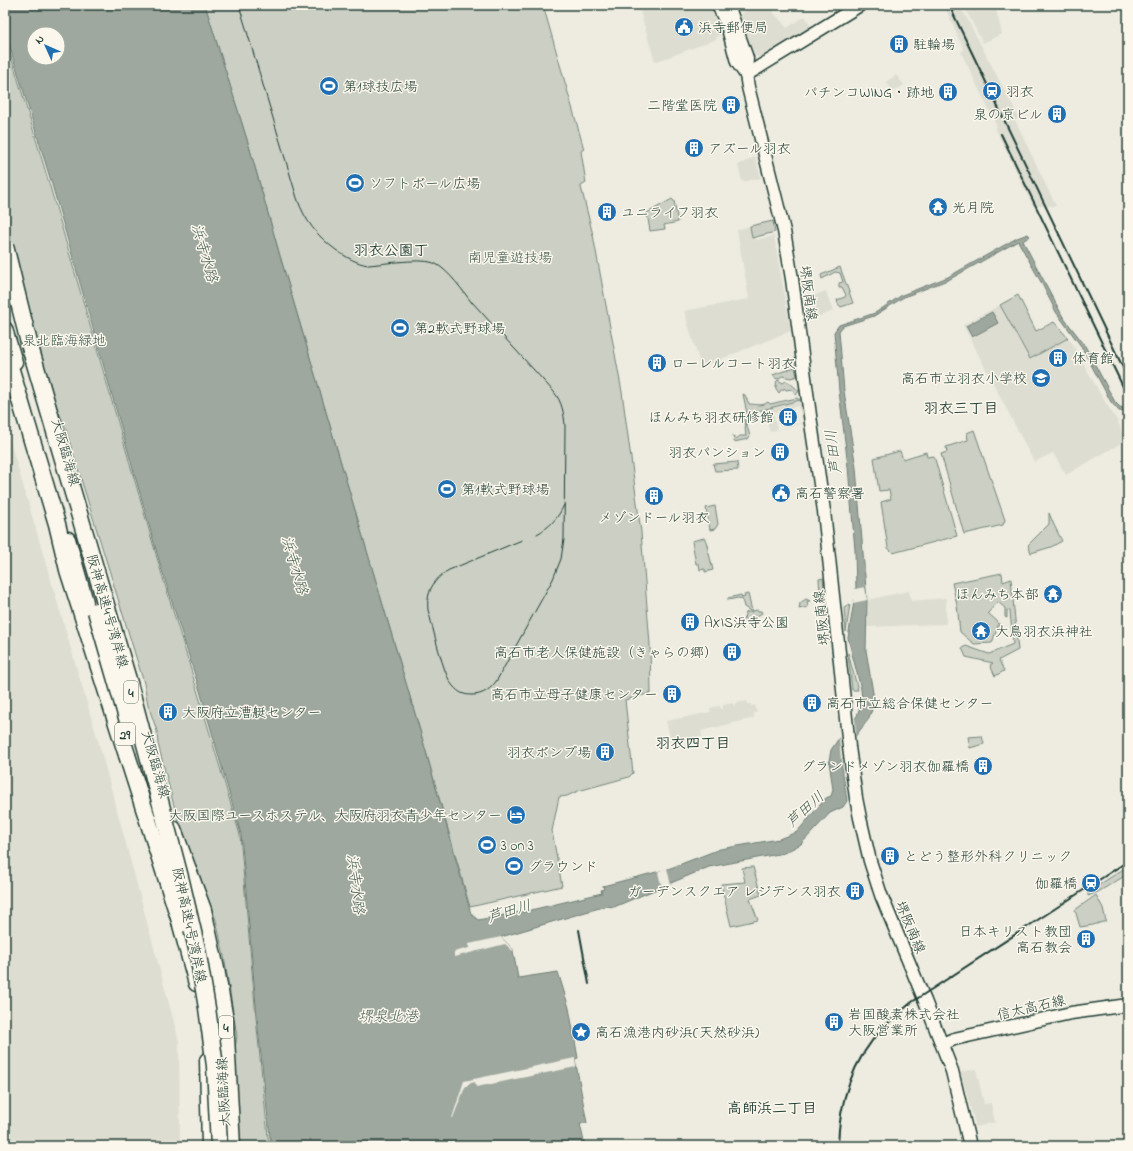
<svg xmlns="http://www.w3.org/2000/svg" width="1133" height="1151" font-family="'Indie Flower','Klee One',sans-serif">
  <rect width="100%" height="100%" fill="#eeece1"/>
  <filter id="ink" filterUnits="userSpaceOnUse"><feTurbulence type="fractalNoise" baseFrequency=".025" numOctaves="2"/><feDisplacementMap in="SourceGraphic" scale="8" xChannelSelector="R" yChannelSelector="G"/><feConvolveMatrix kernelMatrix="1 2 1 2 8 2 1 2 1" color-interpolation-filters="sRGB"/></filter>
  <g filter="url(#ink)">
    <!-- built -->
    <g fill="#ddddd2" fill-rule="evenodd">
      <polygon points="654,5 710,5 721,35 716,37 717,39 655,62 640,11"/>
      <polygon points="754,5 767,5 787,28 805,16 812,28 762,59 753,54 740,15"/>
      <polygon points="944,5 960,5 1019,118 1015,120 1056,206 1033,206 995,128 997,127 961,52 964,50"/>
      <polygon points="963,5 995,5 1002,34 983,43"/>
      <polygon points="896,75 904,85 894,91 886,82"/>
      <polygon points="755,157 761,178 742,182 738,165"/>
      <polygon points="750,226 752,238 756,238 756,240 774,236 791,331 701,367 684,311 749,299 737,230"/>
      <polygon points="826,291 833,311 807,321 804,299"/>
      <polygon points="1000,305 1030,359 1068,338 1072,343 1102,397 1118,422 1124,437 1123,442 1066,475 1053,453 1034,462 963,325"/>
      <path d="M800,400l5,23 -35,9 -7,-22zM798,406l6,16 -27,8 -4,-17z"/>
      <polygon points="5,424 101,751 179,1041 180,1146 5,1146"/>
      <polygon points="909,591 911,601 946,598 946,624 867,627 868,601 871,599"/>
      <polygon points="747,701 748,704 751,704 751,706 755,705 757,713 754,713 754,718 701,731 702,737 671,742 666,721 711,712 710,708 720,706 721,709 723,709 723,705 733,703 734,706 736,705 736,703"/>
      <polygon points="976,1069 984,1104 991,1103 995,1122 976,1127 960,1072"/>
    </g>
    <!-- green -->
    <g fill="#cbcfc4" stroke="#75867c">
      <polygon points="205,5 543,5 584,149 581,151 586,183 581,186 581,187 593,235 622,392 641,532 650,644 651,693 625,700 633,773 629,777 578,791 567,796 559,797 552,831 562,886 470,907 421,734 280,256 249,146"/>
      <polygon points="5,36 49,183 162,575 189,663 240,835 257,1028 269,1146 237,1146 233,1060 237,1036 224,956 216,920 179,825 158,744 157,731 148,705 144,683 65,427 56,405 47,375 41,360 5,221"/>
      <polygon points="672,199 674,201 678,222 664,225 665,229 650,231 647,213"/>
      <polygon points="773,221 775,232 752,238 750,226"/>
      <polygon points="840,267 853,303 841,307 838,304 837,300 845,297 846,295 842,287 839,287 839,283 843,282 840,273 835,272 822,279 821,275"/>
      <polygon points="1018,295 1036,331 1054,322 1068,338 1030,359 1000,305"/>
      <polygon points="795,367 797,376 791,378 782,376 778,379 775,378 773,375"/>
      <polygon points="778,380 783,383 786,381 790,383 799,391 796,395 792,389 786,390 784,388 783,390 781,390 779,393 775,387 777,386 776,382"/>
      <path d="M743,394l2,1 4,9c8,0 12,3 19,-2l2,2 27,-6 3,2 -53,14z"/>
      <polygon points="743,419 745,419 750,436 748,439 734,442 733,435 736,439 740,436 746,436 745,427 746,426"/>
      <polygon points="974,430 1005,520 1003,525 964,534 941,454 947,452 946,447 968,440 967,433"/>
      <polygon points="900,451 903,459 926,452 927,457 934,456 957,536 893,553 888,548 881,502 891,499 889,490 879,491 874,458"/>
      <polygon points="737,462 738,470 715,471 713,464"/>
      <polygon points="715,506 718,524 715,529 710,530 706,508"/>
      <polygon points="1049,513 1054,525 1062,541 1051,547 1031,553 1028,545 1049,524"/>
      <polygon points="704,538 706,541 713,570 705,572 705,569 700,570 699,564 696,564 692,541"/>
      <polygon points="1002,573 1003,582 1011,579 1018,650 999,660 1004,671 995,676 990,665 993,663 966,657 962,648 966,646 989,654 1013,644 1010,611 1007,610 1007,618 1005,617 1005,608 998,602 988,613 999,623 992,643 974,644 960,632 957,605 952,583"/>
      <polygon points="823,578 825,599 815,600 815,597 820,592 819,579"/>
      <polygon points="748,594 752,611 758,610 758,611 761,611 762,613 757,616 757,620 736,624 733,622 744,619 745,614 747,612 752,612 744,607 742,599 738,598 728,600 728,598 741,595 742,598 745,597 744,595"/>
      <polygon points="806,599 810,601 807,601 808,607 799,609 800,603"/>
      <polygon points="850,604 846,632 844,608"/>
      <polygon points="848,653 858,690 852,690"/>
      <polygon points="982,736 984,744 970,748 968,737"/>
      <polygon points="1128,866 1128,874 1098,892 1088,896 1088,892"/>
      <polygon points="753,867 761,895 750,899 758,920 731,926 721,884 745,882 742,868"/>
      <polygon points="1096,895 1103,908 1106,921 1093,925 1080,927 1075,910"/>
    </g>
    <!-- water -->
    <g fill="#9fa89f" stroke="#6c7d74" fill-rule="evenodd">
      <path d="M5,5h200l44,141 31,110 141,478 50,180 7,6 53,-10 71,-17 -1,-3 3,-1 -1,-3 65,-17 52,-20 59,-10 18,-7 29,-34 5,-2 2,-6 -4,-29 2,-11 8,-12 18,-22 5,-15 -1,-12 -13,-51 8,-49 -1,-39 -7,-83 -9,-76 -5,-59 5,-7 36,-12 27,-18 46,-18 69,-39 11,-4 2,2 -7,5 40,76 21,27 31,58 5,5 4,1 2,4 -7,-1 -8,-9 -30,-56 -25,-34 -15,-30 -23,-41 -68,38 -46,18 -30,19 -31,10 -4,5 5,60 12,77 11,133 -1,49 8,49 -1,8 -5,13 -11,14 -16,26 6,41 -4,6 -13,6 -29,31 -17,9 -75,14 -95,40 -8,-1 -105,31 13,13 -1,1 5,27 40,-6 11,36 9,50 -3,1 12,64 -7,1 5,22h-314l-13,-118 -17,-194 -41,-143 -39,-124 -110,-386 -46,-150zM34,34h24v24h-24z"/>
      <polygon points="992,312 998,323 972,337 966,326"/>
    </g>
    <!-- pier -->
    <g fill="#eeece1">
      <polygon points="865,587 867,600 853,603 855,589"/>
      <polygon points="855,717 856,737 841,760 839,736"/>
      <polygon points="667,868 671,886 662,889 658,872 657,872"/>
      <polygon points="501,937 514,950 513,951 505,944 454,957 454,952 469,948 469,944"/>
      <polygon points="575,1058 576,1067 476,1087 475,1082 471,1083 465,1087 453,1118 452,1118 464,1081"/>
    </g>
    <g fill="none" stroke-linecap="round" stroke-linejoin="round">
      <defs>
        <g id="secondary">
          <polyline points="718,5 727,25 737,62 746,75"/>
          <polyline points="728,5 747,58 746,75 748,87 784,231 792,279 811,423 824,511 849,747 856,798 860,818 870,861 881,895 925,1001 952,1071 970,1146"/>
          <polyline points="746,75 860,5"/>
          <polyline points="942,1044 954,1039 1071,1013 1128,1005"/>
        </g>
        <g id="primary">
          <polyline points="5,329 15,362"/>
          <polyline points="68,539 86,602"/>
          <polyline points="177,914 196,984"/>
          <polyline points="207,1060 209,1146"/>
        </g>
        <g id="motorway">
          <polyline points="5,350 57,524 68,570 127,755"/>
          <polyline points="173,829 203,910 216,969 225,1020 232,1146"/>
        </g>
      </defs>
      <!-- secondary casing -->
      <use href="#secondary" stroke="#1f3d34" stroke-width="15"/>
      <!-- primary casing -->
      <use href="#primary" stroke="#1f3d34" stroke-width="17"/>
      <!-- motorway casing -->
      <use href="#motorway" stroke="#1f3d34" stroke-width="19"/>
      <!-- secondary -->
      <use href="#secondary" stroke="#fbf7ec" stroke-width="12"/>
      <!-- primary -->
      <use href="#primary" stroke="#fbf7ec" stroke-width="14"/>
      <!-- motorway -->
      <use href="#motorway" stroke="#fbf7ec" stroke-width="16"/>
      <!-- tram -->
      <g stroke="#1f3d34" stroke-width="1">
        <path d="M239,5l58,193c8,23 20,38 39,52 10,7 20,13 32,15 16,-1 55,-8 68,-1 13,7 27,27 36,39"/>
        <path d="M472,302l82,90c8,10 10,21 11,34l-1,113 -3,20 -8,20 -56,101c-6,9 -14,15 -25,15 -8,0 -13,-2 -19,-9 -10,-11 -20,-59 -25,-76 -2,-17 5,-31 21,-40l73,-30"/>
        <path d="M537,534c13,-7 21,-16 27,-29"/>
      </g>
      <!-- rail -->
      <g stroke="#1f3d34" stroke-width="2">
        <polyline points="949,5 1128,378"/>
        <polyline points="1001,134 1128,397"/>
        <polyline points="579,930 589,984"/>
        <path d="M838,1146c1,-43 14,-86 45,-118 9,-9 19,-18 29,-26l216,-141"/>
      </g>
      <defs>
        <g id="motorway-bridge">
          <polyline points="5,246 30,347 129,683 181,881 197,949 207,1008 215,1066 219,1146"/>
          <polyline points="96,611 129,725"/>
          <polyline points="127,755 181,924"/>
        </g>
      </defs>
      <!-- motorway-bridge casing -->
      <use href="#motorway-bridge" stroke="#1f3d34" stroke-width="19" stroke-linecap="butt"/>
      <!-- motorway-bridge -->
      <use href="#motorway-bridge" stroke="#fbf7ec" stroke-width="16"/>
    </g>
  </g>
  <!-- icons -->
  <defs>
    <symbol id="civic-disc" viewBox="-11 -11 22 22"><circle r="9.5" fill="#1f6fb2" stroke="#fbf7ec"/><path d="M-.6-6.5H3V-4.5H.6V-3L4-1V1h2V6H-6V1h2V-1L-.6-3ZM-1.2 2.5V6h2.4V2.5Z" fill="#fff"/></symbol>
    <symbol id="building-disc" viewBox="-11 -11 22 22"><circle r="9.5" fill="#1f6fb2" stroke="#fbf7ec"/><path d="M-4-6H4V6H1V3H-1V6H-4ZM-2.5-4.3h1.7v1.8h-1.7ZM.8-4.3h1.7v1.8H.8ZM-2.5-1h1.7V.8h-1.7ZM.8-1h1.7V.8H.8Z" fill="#fff"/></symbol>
    <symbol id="stadium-disc" viewBox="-11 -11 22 22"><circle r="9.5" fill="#1f6fb2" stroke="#fbf7ec"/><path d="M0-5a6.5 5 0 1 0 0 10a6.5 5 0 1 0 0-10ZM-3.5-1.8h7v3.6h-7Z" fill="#fff"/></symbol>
    <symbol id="station-disc" viewBox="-11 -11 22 22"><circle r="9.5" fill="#1f6fb2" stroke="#fbf7ec"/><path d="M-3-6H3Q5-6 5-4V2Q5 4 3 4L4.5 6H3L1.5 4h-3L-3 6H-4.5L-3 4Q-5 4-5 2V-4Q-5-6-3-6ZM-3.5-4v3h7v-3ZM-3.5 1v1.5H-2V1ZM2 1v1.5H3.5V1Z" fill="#fff"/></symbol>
    <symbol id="temple-disc" viewBox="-11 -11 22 22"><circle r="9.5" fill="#1f6fb2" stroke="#fbf7ec"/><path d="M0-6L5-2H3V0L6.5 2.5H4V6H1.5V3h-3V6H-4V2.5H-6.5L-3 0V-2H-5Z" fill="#fff"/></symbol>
    <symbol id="school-disc" viewBox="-11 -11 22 22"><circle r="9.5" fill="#1f6fb2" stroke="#fbf7ec"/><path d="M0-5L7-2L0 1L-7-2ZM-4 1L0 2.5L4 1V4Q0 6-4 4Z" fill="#fff"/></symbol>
    <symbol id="hotel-disc" viewBox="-11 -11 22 22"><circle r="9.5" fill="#1f6fb2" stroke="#fbf7ec"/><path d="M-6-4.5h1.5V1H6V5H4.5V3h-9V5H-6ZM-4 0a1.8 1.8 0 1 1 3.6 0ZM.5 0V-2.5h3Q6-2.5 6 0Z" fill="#fff"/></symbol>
    <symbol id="sight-disc" viewBox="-11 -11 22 22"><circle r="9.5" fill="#1f6fb2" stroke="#fbf7ec"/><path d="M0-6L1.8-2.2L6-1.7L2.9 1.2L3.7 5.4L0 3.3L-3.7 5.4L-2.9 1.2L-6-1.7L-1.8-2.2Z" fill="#fff"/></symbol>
  </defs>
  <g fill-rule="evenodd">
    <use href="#civic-disc" x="673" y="16" width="22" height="22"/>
    <use href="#building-disc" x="888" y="33" width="22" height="22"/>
    <use href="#stadium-disc" x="318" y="75" width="22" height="22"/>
    <use href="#station-disc" x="981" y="80" width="22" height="22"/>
    <use href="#building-disc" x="937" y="81" width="22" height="22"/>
    <use href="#building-disc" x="720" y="94" width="22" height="22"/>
    <use href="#building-disc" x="1046" y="103" width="22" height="22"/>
    <use href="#building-disc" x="683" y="137" width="22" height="22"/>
    <use href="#stadium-disc" x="344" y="172" width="22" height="22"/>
    <use href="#temple-disc" x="927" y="196" width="22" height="22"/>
    <use href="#building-disc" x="596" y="201" width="22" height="22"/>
    <use href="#stadium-disc" x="389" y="317" width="22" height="22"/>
    <use href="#building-disc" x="1047" y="347" width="22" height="22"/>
    <use href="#building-disc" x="646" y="352" width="22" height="22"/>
    <use href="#school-disc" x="1030" y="367" width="22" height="22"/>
    <use href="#building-disc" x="777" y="406" width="22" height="22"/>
    <use href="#building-disc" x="769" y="441" width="22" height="22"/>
    <use href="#stadium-disc" x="436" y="478" width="22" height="22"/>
    <use href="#civic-disc" x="770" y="482" width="22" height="22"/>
    <use href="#building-disc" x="643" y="485" width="22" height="22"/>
    <use href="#temple-disc" x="1042" y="583" width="22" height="22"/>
    <use href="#building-disc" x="679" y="611" width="22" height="22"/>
    <use href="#temple-disc" x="970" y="620" width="22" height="22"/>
    <use href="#building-disc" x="721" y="641" width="22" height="22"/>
    <use href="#building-disc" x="661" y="683" width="22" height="22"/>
    <use href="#building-disc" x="801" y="692" width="22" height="22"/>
    <use href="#building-disc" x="157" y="701" width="22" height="22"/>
    <use href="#building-disc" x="594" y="741" width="22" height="22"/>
    <use href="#building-disc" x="972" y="755" width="22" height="22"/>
    <use href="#hotel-disc" x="505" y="804" width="22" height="22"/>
    <use href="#stadium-disc" x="476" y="834" width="22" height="22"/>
    <use href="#building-disc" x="879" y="845" width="22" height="22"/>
    <use href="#stadium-disc" x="503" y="855" width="22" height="22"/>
    <use href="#station-disc" x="1080" y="872" width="22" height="22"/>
    <use href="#building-disc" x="844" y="880" width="22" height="22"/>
    <use href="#building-disc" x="1075" y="928" width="22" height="22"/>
    <use href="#building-disc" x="823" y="1011" width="22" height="22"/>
    <use href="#sight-disc" x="570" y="1021" width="22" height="22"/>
  </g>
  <g text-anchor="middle" stroke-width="3" stroke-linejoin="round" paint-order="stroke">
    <!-- shield labels -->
    <g fill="#fbf7ec" stroke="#61756b" stroke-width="1">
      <rect x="124" y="681" width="14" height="22" rx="3"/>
      <rect x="115" y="723" width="20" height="22" rx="3"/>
      <rect x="219" y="1016" width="14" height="22" rx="3"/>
    </g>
    <g font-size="13" font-weight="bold" fill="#1f3d34">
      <text x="131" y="697">4</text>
      <text x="125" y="739">29</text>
      <text x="226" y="1032">4</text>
    </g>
    <!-- poi labels -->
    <g font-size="14" fill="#1f3d34" stroke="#fbf7ec" text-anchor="start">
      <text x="698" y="32">浜寺郵便局</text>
      <text x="913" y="49">駐輪場</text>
      <text x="343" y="91">第1球技広場</text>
      <text x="1006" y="96">羽衣</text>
      <text x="934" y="97" text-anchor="end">パチンコWING・跡地</text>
      <text x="717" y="110" text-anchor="end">二階堂医院</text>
      <text x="1043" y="119" text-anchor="end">泉の京ビル</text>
      <text x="708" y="153">アズール羽衣</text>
      <text x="369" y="188">ソフトボール広場</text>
      <text x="952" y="212">光月院</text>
      <text x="621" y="217">ユニライフ羽衣</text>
      <text x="414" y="333">第2軟式野球場</text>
      <text x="1072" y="363">体育館</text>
      <text x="671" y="368">ローレルコート羽衣</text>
      <text x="1027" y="383" text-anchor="end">高石市立羽衣小学校</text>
      <text x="774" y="422" text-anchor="end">ほんみち羽衣研修館</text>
      <text x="766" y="457" text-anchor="end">羽衣パンション</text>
      <text x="461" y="494">第1軟式野球場</text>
      <text x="795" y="498">高石警察署</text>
      <text x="654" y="522" text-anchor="middle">メゾンドール羽衣</text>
      <text x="1039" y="599" text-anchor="end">ほんみち本部</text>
      <text x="704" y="627">AXIS浜寺公園</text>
      <text x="995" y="636">大鳥羽衣浜神社</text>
      <text x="718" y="657" text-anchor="end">高石市老人保健施設（きゃらの郷）</text>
      <text x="658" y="699" text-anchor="end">高石市立母子健康センター</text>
      <text x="826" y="708">高石市立総合保健センター</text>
      <text x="182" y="717">大阪府立漕艇センター</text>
      <text x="591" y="757" text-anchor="end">羽衣ポンプ場</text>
      <text x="969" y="771" text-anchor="end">グランドメゾン羽衣伽羅橋</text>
      <text x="502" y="820" text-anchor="end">大阪国際ユースホステル、大阪府羽衣青少年センター</text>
      <text x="501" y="850">3 on 3</text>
      <text x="904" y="861">とどう整形外科クリニック</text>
      <text x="528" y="871">グラウンド</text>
      <text x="1077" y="888" text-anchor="end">伽羅橋</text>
      <text x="841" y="896" text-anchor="end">ガーデンスクエア レジデンス羽衣</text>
      <text x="1072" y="936" text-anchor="end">日本キリスト教団<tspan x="1072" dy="16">高石教会</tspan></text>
      <text x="848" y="1019">岩国酸素株式会社<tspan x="848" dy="16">大阪営業所</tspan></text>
      <text x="595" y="1037">高石漁港内砂浜(天然砂浜)</text>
    </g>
    <!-- park labels -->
    <g font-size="14" fill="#415a51" stroke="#fbf7ec">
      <text x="510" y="262">南児童遊技場</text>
      <text x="64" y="345">泉北臨海緑地</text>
    </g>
    <!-- street labels -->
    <g font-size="14" fill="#1f3d34" stroke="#fbf7ec">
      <text transform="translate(809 293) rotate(82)" y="5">堺阪南線</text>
      <text transform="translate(66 452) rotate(74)" y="5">大阪臨海線</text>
      <text transform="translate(108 611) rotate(74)" y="5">阪神高速4号湾岸線</text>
      <text transform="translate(821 618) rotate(-96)" y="5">堺阪南線</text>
      <text transform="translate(156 764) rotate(74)" y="5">大阪臨海線</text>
      <text transform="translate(190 925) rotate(78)" y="5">阪神高速4号湾岸線</text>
      <text transform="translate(911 927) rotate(67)" y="5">堺阪南線</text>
      <text transform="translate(1031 1007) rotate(-13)" y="5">信太高石線</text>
      <text transform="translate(223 1092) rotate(-93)" y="5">大阪臨海線</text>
    </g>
    <!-- neighbourhood labels -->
    <g font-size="15" font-weight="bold" fill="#1f3d34" stroke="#fbf7ec">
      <text x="391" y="255">羽衣公園丁</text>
      <text x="961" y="413">羽衣三丁目</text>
      <text x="693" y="748">羽衣四丁目</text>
      <text x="772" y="1113">高師浜二丁目</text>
    </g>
    <!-- water labels -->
    <g font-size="15" font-style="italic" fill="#455d54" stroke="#fbf7ec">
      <text transform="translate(205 253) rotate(74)" y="5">浜寺水路</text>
      <text transform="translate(833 452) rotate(-97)" y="5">芦田川</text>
      <text transform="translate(295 565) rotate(74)" y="5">浜寺水路</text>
      <text transform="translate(805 809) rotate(-42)" y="5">芦田川</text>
      <text transform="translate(356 884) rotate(83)" y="5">浜寺水路</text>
      <text transform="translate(509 911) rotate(-17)" y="5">芦田川</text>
      <text x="388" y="1021">堺泉北港</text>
    </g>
  </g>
  <!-- margin -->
  <rect width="1133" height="1151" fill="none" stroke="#fbf7ec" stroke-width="20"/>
  <rect x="10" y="10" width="1113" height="1131" fill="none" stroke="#1f3d34" stroke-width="1.5" filter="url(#ink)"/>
  <!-- north arrow -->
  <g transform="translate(46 46) rotate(315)"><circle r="19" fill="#fbf7ec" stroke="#a3ada2"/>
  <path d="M0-3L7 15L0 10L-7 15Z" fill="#1f6fb2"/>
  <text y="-6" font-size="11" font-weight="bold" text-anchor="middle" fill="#1f3d34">N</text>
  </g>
</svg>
